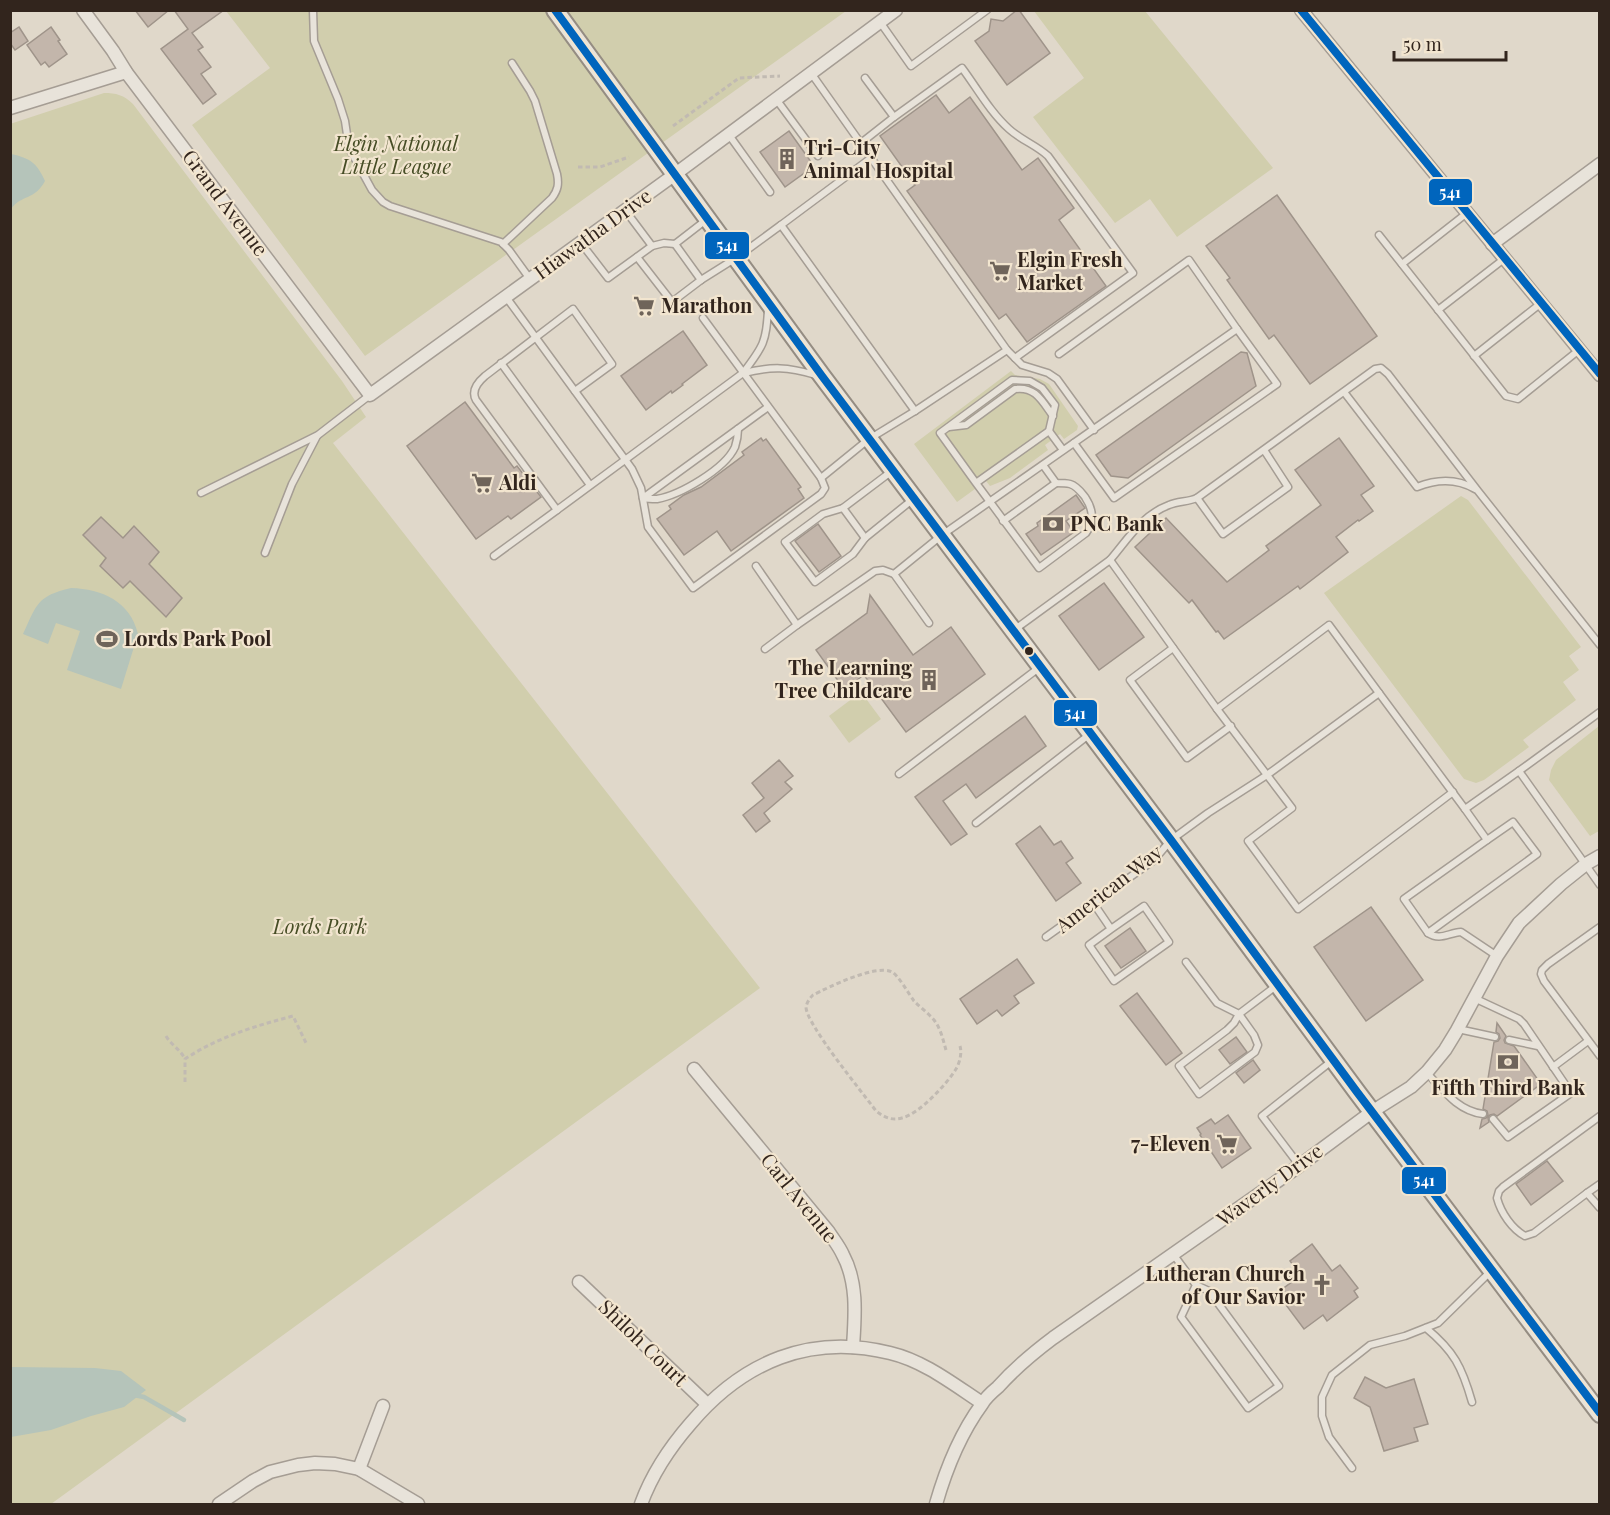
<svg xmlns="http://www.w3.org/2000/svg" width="1610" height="1515" font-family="'Playfair Display',serif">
  <rect width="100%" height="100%" fill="#e0d8ca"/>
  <!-- green -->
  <g fill="#d1cead">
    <polygon points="226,11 846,11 365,356 192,125 270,68"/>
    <polygon points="1034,11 1145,11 1273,168 1177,237 1150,199 1115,223 1033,117 1084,78"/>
    <path d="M104,93c12,0 20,2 29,11l209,277 24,36 -33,26 427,545 -709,516h-41v-1380z"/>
    <polygon points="1011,371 1015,375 1040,379 1049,384 1078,426 1077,430 1064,439 1060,434 1045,445 1048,450 1010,478 990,486 986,481 957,502 914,444"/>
    <polygon points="1461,496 1468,500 1581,647 1569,656 1579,670 1563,682 1576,700 1523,740 1529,747 1484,780 1476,783 1464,779 1324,593"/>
    <polygon points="861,692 881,719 849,743 829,716"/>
    <polygon points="1599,726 1599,831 1590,836 1549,780 1551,770 1556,760"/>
  </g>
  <!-- water -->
  <g fill="#b5c4ba">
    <path d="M11,154c19,4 26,9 34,27 -11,20 -23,13 -34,28z"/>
    <path d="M71,588c31,1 59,13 67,46l-17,55 -54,-19 13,-39 -24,-8 -8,21 -25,-10c14,-30 14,-38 48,-46z"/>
    <polygon points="11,1367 95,1368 121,1371 146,1390 124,1407 91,1416 51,1430 11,1437"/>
  </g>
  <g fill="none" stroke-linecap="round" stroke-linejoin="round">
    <!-- stream -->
    <polyline stroke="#b5c4ba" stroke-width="4.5" points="133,1395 144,1397 184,1420"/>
  </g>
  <!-- building -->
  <g fill="#c3b6ab" stroke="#9f948a" stroke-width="1.5">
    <polygon points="135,10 169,10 148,27"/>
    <polygon points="174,10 224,10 192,33 203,47 198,50 211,67 201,74 216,94 203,104 161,49 188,29"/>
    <polygon points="1017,10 1019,10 1050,53 1007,85 975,41 989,31 991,19 1003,21"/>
    <polygon points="19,27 28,41 15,50 10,43 10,33"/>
    <polygon points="51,27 60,40 58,41 67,54 49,67 45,62 41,65 27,45"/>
    <polygon points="936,95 949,113 970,97 1022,170 1038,158 1074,208 1059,220 1106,286 1027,342 1006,314 999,319 907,191 915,185 880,136"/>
    <polygon points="789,131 814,166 785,187 760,152"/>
    <polygon points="1277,195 1377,336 1310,384 1274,335 1269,339 1227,280 1230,278 1206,246"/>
    <polygon points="683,331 707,365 682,384 683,385 672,393 671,391 646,410 621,376"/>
    <polygon points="1241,352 1247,353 1256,386 1128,478 1111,476 1096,455"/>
    <polygon points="465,402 514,468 517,466 541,497 511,519 508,516 476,539 407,446"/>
    <polygon points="761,438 763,441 766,439 801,487 798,489 804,498 731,551 717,531 684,555 657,519 671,509 669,506 684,495 701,487 744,455 742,452"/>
    <polygon points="1339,438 1374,486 1361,495 1373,511 1359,521 1358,520 1336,537 1348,552 1300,589 1298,586 1224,639 1218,631 1216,632 1192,600 1189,603 1135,547 1166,518 1227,582 1269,550 1266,546 1321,505 1295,470"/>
    <polygon points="1076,495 1085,508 1066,521 1074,532 1041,555 1026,534 1038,526 1037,523"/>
    <polygon points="101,517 123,538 134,526 159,552 149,564 182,598 166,617 130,581 123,588 100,566 106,558 83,535"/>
    <polygon points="818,524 841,556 819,572 795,541"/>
    <polygon points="1104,583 1144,637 1099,670 1059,616"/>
    <polygon points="870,595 913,655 951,627 985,674 906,732 864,675 844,689 816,650 867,613"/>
    <polygon points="1025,716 1046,746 976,798 966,784 943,801 967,834 951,845 915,797"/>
    <polygon points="779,760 793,776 785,782 792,789 764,813 770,821 756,832 743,815 764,798 752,783"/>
    <polygon points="1040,826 1054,845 1061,841 1073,858 1066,863 1081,883 1056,901 1016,844"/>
    <polygon points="1371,907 1423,980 1366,1021 1314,947"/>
    <polygon points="1130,928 1146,951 1121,968 1105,946"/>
    <polygon points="1017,959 1034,983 1014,996 1019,1003 1002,1016 997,1010 977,1024 960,999"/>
    <polygon points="1137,993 1182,1053 1166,1065 1120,1006"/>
    <polygon points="1497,1023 1506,1036 1504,1040 1505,1043 1514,1046 1541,1084 1497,1116 1494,1114 1490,1115 1488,1118 1489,1122 1480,1128 1482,1119 1486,1118 1488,1115 1487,1111 1483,1109 1494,1042 1498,1041 1500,1038 1499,1034 1496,1032"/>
    <polygon points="1236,1037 1247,1052 1230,1064 1219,1050"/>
    <polygon points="1253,1060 1260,1070 1244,1083 1236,1073"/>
    <polygon points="1228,1115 1251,1148 1222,1168 1200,1135 1201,1134 1197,1128 1211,1119 1215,1124"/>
    <polygon points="1547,1161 1563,1181 1531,1205 1516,1184"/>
    <polygon points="1312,1244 1332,1271 1340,1265 1358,1288 1354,1291 1358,1297 1327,1321 1323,1315 1304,1329 1277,1293 1293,1281 1288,1275 1296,1269 1290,1261"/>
    <polygon points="1365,1377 1386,1388 1414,1379 1428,1424 1414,1428 1418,1441 1384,1451 1370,1407 1354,1398"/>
  </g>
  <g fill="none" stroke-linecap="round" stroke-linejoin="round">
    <defs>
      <g id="service">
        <polyline points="313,10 314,41 338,99 345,121 349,148 372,190 383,202 390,206 501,242 509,250 530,279"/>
        <polyline points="880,22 911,66 987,10"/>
        <polyline points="811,73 1007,350 915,411 869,439 821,478"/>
        <polyline points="776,99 818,156"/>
        <path d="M894,117l68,-49c15,20 28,44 47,61 12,11 27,16 39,27l85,117 -118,85"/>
        <polyline points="729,135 770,192"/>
        <polyline points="861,143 894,117 865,78"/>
        <polyline points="871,158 781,225 915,411"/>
        <polyline points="625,210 652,246"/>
        <polyline points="1379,235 1506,396 1518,399 1579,350"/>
        <polyline points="581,243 608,278 652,246 664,243 675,244 706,220"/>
        <path d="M503,244l49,-46c6,-8 7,-14 5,-24l-22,-73 -5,-10 -18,-28"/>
        <polyline points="675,244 701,280"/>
        <polyline points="637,257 672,302 701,280 736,258 781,225"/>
        <polyline points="1402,264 1467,213"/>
        <polyline points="506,297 632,469 641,488 648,527 693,588 821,494 825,488 821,478 703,318"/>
        <polyline points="1438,310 1504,259"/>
        <polyline points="1007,350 1022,365 1048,373 1057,379 1094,430"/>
        <polyline points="1474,356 1540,304"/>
        <polyline points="501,363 590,485"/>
        <path d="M744,373c29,-7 43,-6 72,2"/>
        <path d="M575,391l37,-27 -39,-55 -88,67c-7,6 -14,15 -9,24l81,110 186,-137c20,-26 24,-32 25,-65"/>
        <path d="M1344,392l73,95c20,-8 39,-9 58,2"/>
        <path d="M949,427l17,-2 49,-36c20,-3 27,12 38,27"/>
        <polyline points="1049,431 1063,450"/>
        <polyline points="1074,443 1114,498 1277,384 1237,329"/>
        <polyline points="892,471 843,508 823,514 785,542 815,582 853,554 865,538 912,500"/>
        <path d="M976,483l-36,-50 72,-53 18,1 12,7 13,17 -6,26 -73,52 63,85 47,-35c9,-12 7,-24 -1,-36 -4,-5 -8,-11 -15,-13 -4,-1 -10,-1 -14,-1l-13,-18"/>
        <polyline points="201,493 318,435 370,395"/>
        <polyline points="643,498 768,407"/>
        <path d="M643,498c5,1 10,1 14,1 23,-4 68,-30 78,-52 2,-6 3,-12 3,-18"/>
        <polyline points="1197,498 1223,534 1288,487 1264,450"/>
        <polyline points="843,508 865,538"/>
        <polyline points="1003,521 1056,483"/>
        <polyline points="265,553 292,484 317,436"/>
        <polyline points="494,556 557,510"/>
        <path d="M1110,560c18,-21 32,-45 59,-55 9,-4 19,-3 28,-7l178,-129 6,-1 7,6 90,117 122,154"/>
        <polyline points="756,566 797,625 875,571 883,570 894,574 942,535 1237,329 1189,260 1059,354"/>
        <polyline points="894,574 929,623"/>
        <polyline points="1014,630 1110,560 1217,709"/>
        <polyline points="1173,648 1130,680 1187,758 1231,726"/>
        <polyline points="765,649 797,625"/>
        <polyline points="1379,693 1329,625 1217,709 1292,808 1248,841 1298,909 1453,792"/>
        <polyline points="1519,771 1600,712"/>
        <polyline points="899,774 1040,667"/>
        <polyline points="976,823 1090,734"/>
        <polyline points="1094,904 1111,929 1089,945 1114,981 1169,942 1144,906 1111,929"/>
        <polyline points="1600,927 1548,964 1542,970 1541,974 1544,981 1600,1056"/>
        <polyline points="1428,933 1537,854 1513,822 1487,840"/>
        <polyline points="1046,937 1154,860 1171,840 1208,813 1267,775 1379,693 1465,809"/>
        <path d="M1497,956l-36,-24c-13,1 -21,9 -33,1l-24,-34 83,-59 -22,-31 54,-38 81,114"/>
        <polyline points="1186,962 1217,1003 1239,1014 1254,1035 1258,1045 1255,1052 1199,1094 1179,1066 1227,1030 1234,1023 1239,1014 1276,986"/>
        <polyline points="1474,998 1519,1019 1524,1024 1571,1093 1508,1137 1493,1119"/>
        <polyline points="1458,1029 1495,1037"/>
        <polyline points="1509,1040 1538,1046"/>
        <polyline points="1553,1067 1588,1041"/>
        <path d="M1427,1073c16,17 31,38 56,41"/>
        <path d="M1600,1116l-97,71 -4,4 -2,7c4,15 15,31 28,38l9,-3 53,-40 13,15"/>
        <polyline points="1299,1165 1262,1116 1333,1060"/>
        <polyline points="1587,1193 1600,1184"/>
        <polyline points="1173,1254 1196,1285 1209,1291 1279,1386 1248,1408 1181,1317 1196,1285"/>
        <path d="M1426,1328c28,23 36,39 46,74"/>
        <polyline points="1352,1468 1329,1437 1322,1416 1322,1397 1332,1375 1370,1345 1405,1336 1438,1323 1491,1271"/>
      </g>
      <g id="minor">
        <polyline points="83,10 113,51 126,72 370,395 674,175 896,10"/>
        <polyline points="1301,10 1600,375"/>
        <polyline points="10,108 126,72"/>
        <polyline points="1492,244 1600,164"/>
        <path d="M694,1069l134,162c5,8 11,15 15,24 15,28 12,61 10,92"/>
        <polyline points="579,1282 707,1404"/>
        <polyline points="359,1469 383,1406"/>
        <polyline points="219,1504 253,1481 270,1472 298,1465 315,1463 335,1464 359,1469 418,1504"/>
        <path d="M641,1504c11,-30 29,-57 50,-81 52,-61 119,-90 199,-70 34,8 63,31 92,50"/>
        <path d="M936,1504c10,-35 24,-70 46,-100 4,-7 10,-12 16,-17 17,-19 35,-34 55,-49l246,-172 74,-55 38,-24 16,-15 18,-22 11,-18 41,-76 22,-33 42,-39 25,-20 14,-8"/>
      </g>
      <polyline id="secondary" points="555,10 822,376 1171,840 1357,1092 1600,1414"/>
    </defs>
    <!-- service casing -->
    <use href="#service" stroke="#a59d94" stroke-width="9"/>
    <!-- minor casing -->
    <use href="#minor" stroke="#a59d94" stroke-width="15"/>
    <!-- secondary casing -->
    <use href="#secondary" stroke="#958d83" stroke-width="20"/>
    <!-- path -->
    <g stroke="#c1bab2" stroke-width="3" stroke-dasharray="4.5 3" stroke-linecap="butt">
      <polyline points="673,126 739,78 780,76"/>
      <polyline points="578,167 600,167 629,157"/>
      <path d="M166,1036c5,9 14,13 19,23"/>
      <path d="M946,1050c-3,-10 -5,-21 -12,-30 -6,-7 -14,-13 -20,-19 -6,-8 -15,-25 -22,-29 -17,-8 -63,15 -79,23 -3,3 -6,7 -7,12 0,17 57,86 70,104 8,6 15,10 26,7 17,-4 45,-34 54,-49 4,-7 6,-16 4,-23"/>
      <path d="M185,1082v-23c33,-22 70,-33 108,-43l14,29"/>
    </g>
    <!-- service -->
    <use href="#service" stroke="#e8e3da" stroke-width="6"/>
    <!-- minor -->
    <use href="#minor" stroke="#e8e3da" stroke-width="12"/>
    <!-- secondary -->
    <use href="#secondary" stroke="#e8e3da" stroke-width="16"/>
    <defs>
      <g id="bus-1">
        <polyline points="555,10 822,376 1171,840 1357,1092 1600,1413"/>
        <polyline points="1301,10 1600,374"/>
      </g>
    </defs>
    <!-- bus-1 casing -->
    <use href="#bus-1" stroke="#f2e5cf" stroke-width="12"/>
    <!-- bus-1 -->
    <use href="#bus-1" stroke="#0065bd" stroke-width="8"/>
  </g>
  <!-- icons -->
  <defs>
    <symbol id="building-bare" viewBox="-9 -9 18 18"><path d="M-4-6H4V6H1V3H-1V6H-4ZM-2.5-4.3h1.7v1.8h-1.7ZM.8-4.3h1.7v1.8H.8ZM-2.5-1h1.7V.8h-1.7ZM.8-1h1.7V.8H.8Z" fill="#6f645a" stroke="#f2e5cf" stroke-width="2.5" paint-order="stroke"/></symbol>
    <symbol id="supermarket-bare" viewBox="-9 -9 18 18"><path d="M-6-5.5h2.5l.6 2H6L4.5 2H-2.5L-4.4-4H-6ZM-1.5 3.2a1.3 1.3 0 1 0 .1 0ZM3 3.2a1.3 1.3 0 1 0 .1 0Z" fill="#6f645a" stroke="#f2e5cf" stroke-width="2.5" paint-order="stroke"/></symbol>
    <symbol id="bank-bare" viewBox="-9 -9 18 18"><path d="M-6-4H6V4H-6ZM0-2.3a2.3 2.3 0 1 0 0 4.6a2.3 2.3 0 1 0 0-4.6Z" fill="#6f645a" stroke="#f2e5cf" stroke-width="2.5" paint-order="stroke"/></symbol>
    <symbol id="stadium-bare" viewBox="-9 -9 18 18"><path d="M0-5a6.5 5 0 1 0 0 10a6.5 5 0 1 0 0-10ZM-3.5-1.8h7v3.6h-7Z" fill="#6f645a" stroke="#f2e5cf" stroke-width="2.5" paint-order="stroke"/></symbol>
    <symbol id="church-bare" viewBox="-9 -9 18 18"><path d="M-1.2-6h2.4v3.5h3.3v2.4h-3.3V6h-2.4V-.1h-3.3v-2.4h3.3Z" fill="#6f645a" stroke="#f2e5cf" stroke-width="2.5" paint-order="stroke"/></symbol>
  </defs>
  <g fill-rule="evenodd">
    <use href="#building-bare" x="772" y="144" width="30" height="30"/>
    <use href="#supermarket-bare" x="985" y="256" width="30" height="30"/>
    <use href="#supermarket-bare" x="629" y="291" width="30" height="30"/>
    <use href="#supermarket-bare" x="467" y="468" width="30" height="30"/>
    <use href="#bank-bare" x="1038" y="509" width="30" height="30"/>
    <use href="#stadium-bare" x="92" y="624" width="30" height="30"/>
    <use href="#building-bare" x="914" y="665" width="30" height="30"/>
    <use href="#bank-bare" x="1493" y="1047" width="30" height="30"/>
    <use href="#supermarket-bare" x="1212" y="1129" width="30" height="30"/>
    <use href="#church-bare" x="1307" y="1270" width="30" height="30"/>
  </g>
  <!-- markers -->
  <circle fill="#32251d" stroke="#f2e5cf" stroke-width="2" cx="1029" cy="651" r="5"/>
  <g text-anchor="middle" stroke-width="4.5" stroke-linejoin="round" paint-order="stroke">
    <!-- park labels -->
    <g font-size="20" font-style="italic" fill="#464d25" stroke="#f2e5cf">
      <text x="396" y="151">Elgin National<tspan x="396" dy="23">Little League</tspan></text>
      <text x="320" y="934">Lords Park</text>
    </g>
    <!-- poi labels -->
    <g font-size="20" font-weight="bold" fill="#32251d" stroke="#f2e5cf" text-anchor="start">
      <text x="804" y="155">Tri-City<tspan x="804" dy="23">Animal Hospital</tspan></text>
      <text x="1017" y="267">Elgin Fresh<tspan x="1017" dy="23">Market</tspan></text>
      <text x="661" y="313">Marathon</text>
      <text x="499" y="490">Aldi</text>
      <text x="1070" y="531">PNC Bank</text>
      <text x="124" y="646">Lords Park Pool</text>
      <text x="912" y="675" text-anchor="end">The Learning<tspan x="912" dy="23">Tree Childcare</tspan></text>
      <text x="1508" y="1095" text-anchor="middle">Fifth Third Bank</text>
      <text x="1210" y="1151" text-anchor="end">7-Eleven</text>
      <text x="1305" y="1281" text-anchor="end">Lutheran Church<tspan x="1305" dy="23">of Our Savior</tspan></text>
    </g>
    <!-- street labels -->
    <g font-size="20" fill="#32251d" stroke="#f2e5cf">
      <text transform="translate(225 203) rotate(53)" y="7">Grand Avenue</text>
      <text transform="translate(593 234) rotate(-36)" y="7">Hiawatha Drive</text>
      <text transform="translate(1109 889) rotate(-38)" y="7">American Way</text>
      <text transform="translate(1270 1185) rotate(-36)" y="7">Waverly Drive</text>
      <text transform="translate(799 1198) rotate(51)" y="7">Carl Avenue</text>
      <text transform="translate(643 1343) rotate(44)" y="7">Shiloh Court</text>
    </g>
  </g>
  <g stroke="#f2e5cf" stroke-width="2">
    <rect x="1428" y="178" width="45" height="28" rx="6" fill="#0065bd"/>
    <rect x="704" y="231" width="46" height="29" rx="6" fill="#0065bd"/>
    <rect x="1053" y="699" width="45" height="28" rx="6" fill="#0065bd"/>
    <rect x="1401" y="1166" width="46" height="29" rx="6" fill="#0065bd"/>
  </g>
  <g font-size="16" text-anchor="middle" font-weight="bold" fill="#fff">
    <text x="1450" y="198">541</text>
    <text x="727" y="251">541</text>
    <text x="1075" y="719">541</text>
    <text x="1424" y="1186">541</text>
  </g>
  <!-- border -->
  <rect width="1610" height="1515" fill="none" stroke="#32251d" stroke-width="24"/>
  <!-- scale -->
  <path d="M1394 51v9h112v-9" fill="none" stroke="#32251d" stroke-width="3"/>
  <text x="1403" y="51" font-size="18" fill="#32251d" stroke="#f2e5cf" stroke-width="4.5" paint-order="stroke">50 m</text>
</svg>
